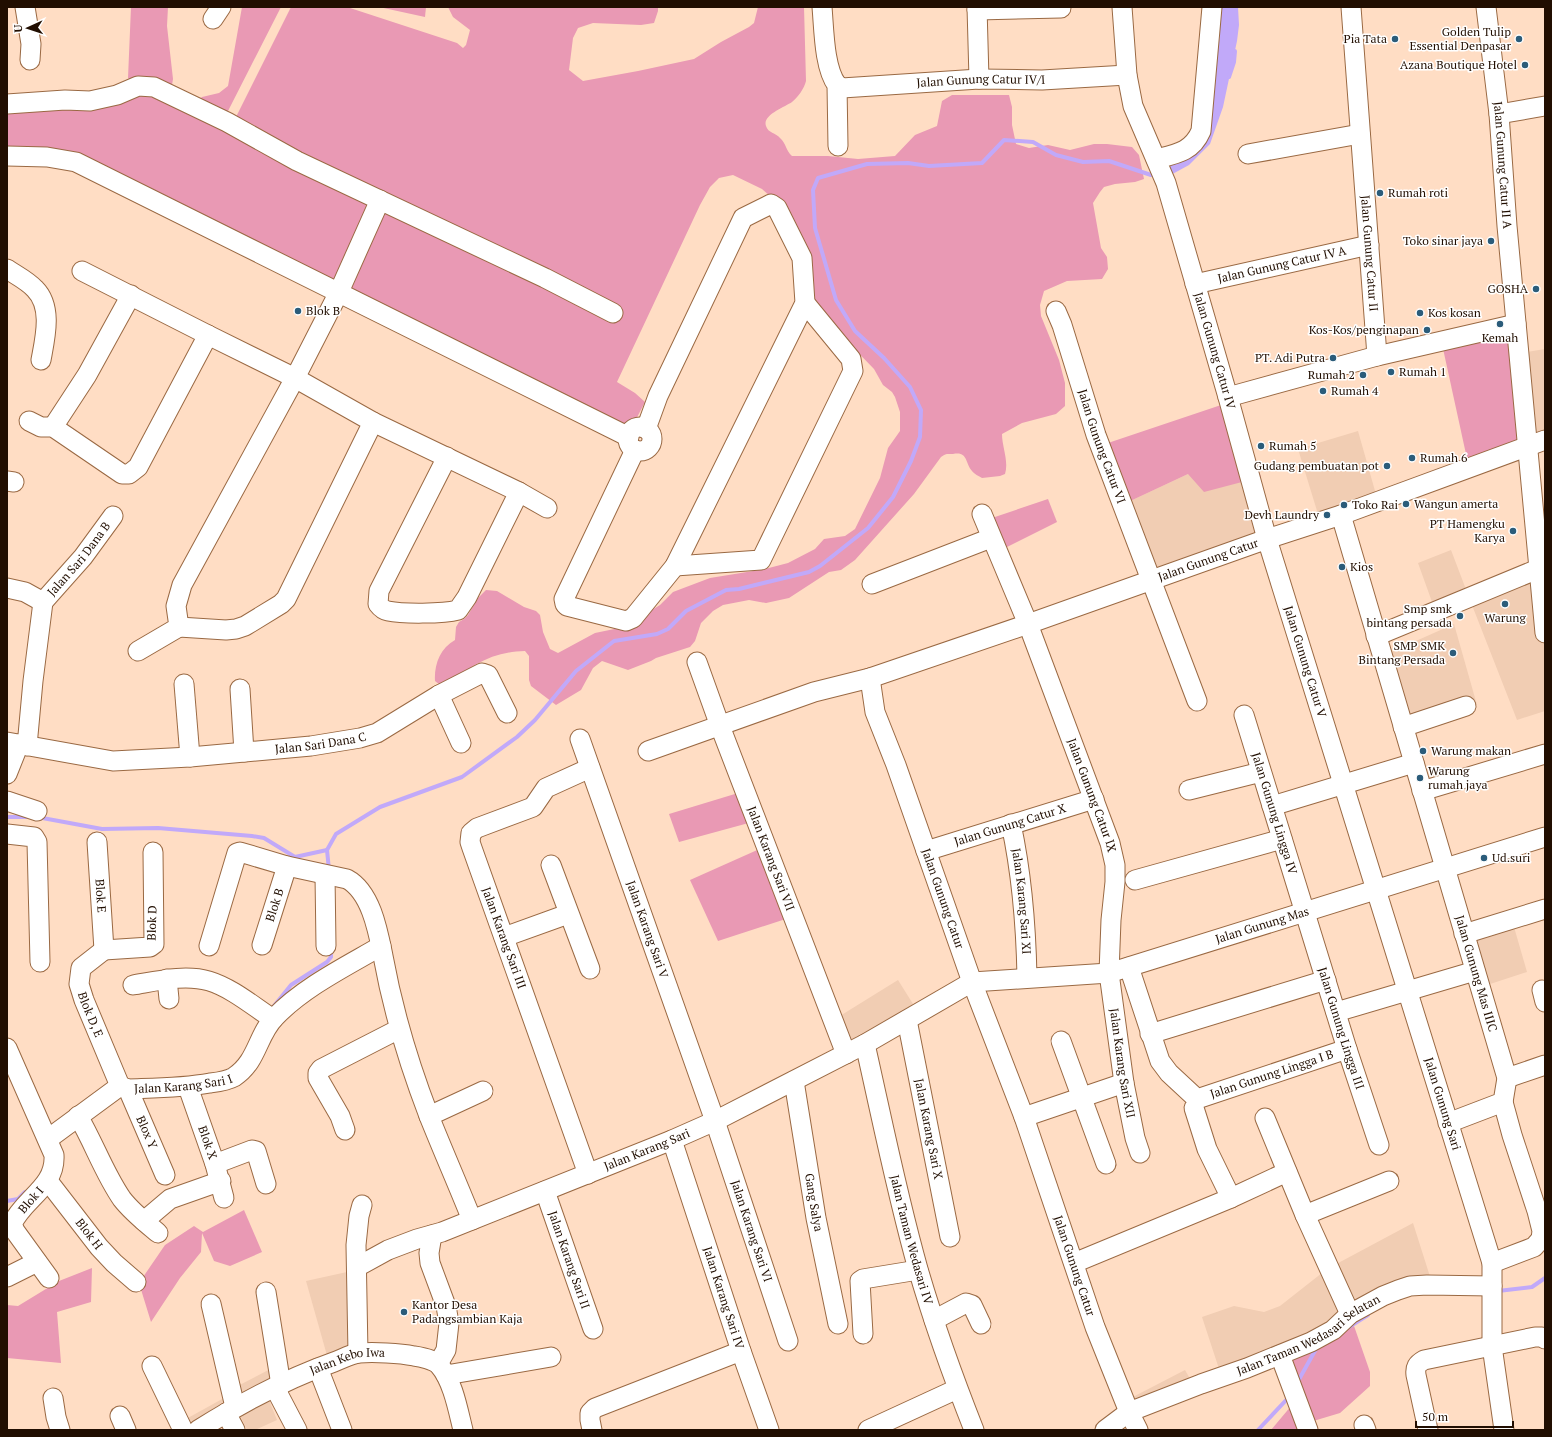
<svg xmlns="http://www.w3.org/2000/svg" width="1552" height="1437" font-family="'PT Serif',serif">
  <rect width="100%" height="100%" fill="#ffddc4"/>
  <!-- built -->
  <g fill="#f1cdb3">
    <polygon points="1545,349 1545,447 1528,453 1515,354"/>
    <polygon points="1358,431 1379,505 1322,527 1298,449"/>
    <polygon points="1188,474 1250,480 1269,545 1150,581 1126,503"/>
    <polygon points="1451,550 1470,600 1541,577 1545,599 1545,711 1517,720 1470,600 1436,613 1418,563"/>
    <polygon points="1454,624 1477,705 1400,731 1380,657"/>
    <polygon points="1514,927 1527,972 1484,986 1470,942"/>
    <polygon points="898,980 918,1012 839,1053 827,1024"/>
    <polygon points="1413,1223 1433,1286 1381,1299 1223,1381 1202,1317 1234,1306 1264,1312 1280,1306 1327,1269"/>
    <polygon points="356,1270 362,1341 328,1359 306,1281"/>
    <polygon points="278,1365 267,1395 277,1420 255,1430 247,1430 237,1409 203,1430 177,1424 233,1393 232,1389"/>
    <polygon points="1185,1370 1197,1391 1138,1418 1129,1399"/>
  </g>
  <!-- green -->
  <g fill="#e999b4">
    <polygon points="131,7 168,7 167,26 173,79 172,85 167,88 132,81 128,78"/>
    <polygon points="242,7 281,7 228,111 213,109 197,101 202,97 219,93 228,86"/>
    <path d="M291,7h56l110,36 6,5 3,-3 4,-15 -17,-13 -5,-10h210v4l-4,12 -13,2 -48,-2 -15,5 -5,10 -4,32 14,11 55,-10 56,-12 27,-17 28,-15 5,-4 4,-16h46l2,74c-2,8 -8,16 -14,21 -7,5 -30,13 -26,24 2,7 10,7 14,12 6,5 6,13 12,18h36l30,3 37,-3 20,-21 22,-9 5,-25 10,-6h57l3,12v18l4,19 13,4 19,-3 22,5 24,-6h13l25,3 7,8 5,24 -9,3 -20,2 -11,3 -4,5 -7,11 8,45 6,9 1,12 -6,10 -35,2 -23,10 -4,14 1,11 18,44 6,23v23l-9,8 -34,9 -20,11c0,13 7,27 3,40l-5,2 -18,2c-3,-2 -8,-4 -10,-7 -7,-8 -4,-20 -19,-17 -5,0 -7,-1 -12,3l-27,37 -59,66 -14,10 -12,2 -40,26 -23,5 -17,-3 -26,5 -10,6 -12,12 -6,18 -5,6 -34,11 -5,3 -23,9 -26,-9 -9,7 -12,22 -25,15 -25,-19 -2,-6v-24l-4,-5c-35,1 -53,15 -79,34h-6l-5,-4c-1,-16 5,-33 20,-41l1,-13 3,-5 5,-3 4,-4 10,-17 8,-8 11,1 27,16 12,4 4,4 3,17 7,17 8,4 37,-20 29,-6 36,-22 13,-13 37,-14 55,-9 23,-6 27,-14 9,-10 21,-3 10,-7 25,-51 8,-30 12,-17v-19l-5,-15 -3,-5 -9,-7 -9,-16 -34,-35 -24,-29 -45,-108 -9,-8 -29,-14 -14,3 -9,9 -10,18 -83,177 18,11 10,9 -12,23 -13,-1 -542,-269 -71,-6v-41l132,-18 96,29z"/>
    <polygon points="379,7 426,7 425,17"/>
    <polygon points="1500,332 1514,337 1528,453 1471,477 1442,344"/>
    <polygon points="1233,401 1261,477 1204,492 1188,474 1126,503 1102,445"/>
    <polygon points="1048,499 1057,522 999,551 989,519"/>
    <polygon points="748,790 756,821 679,842 669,814"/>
    <polygon points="764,847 798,915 718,941 690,880"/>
    <polygon points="244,1210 262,1252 230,1266 214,1261 202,1233 201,1252 180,1278 151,1322 139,1283 165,1245 194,1226 203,1232"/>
    <polygon points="92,1268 91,1302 57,1312 61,1363 7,1358 7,1305 18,1306 59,1281"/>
    <polygon points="1353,1323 1370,1372 1370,1386 1340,1413 1310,1422 1313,1430 1271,1430 1297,1399 1284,1354"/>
  </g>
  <!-- water -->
  <polygon fill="#c1a9f9" points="1219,7 1238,7 1239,25 1237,41 1223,107 1210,144 1189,165 1167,177 1162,163 1187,152 1215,71 1220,35"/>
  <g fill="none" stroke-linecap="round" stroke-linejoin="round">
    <!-- stream -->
    <g stroke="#c1a9f9" stroke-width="4">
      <polyline points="1229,77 1234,62 1235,51"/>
      <polyline points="7,817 31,817"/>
      <polyline points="37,817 102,829 158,828 252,836 264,838 295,857 327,850"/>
      <polyline points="329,870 327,850 336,834 380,807 462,777 517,737 535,720 576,671 614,641 657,634 668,629 686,611 726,590 739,589 809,572 820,566 868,528 893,497 911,461 920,437 921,410 910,387 884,358 855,331 836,300 815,228 813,190 818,178 867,164 908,163 929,166 982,163 1004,140 1033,142 1056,155 1083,162 1109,161 1151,175 1157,174"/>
      <polyline points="274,1006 291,985 327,962 331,957 331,949"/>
      <polyline points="7,1201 18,1199 25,1192"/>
      <polyline points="1498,1291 1532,1287 1545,1278"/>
      <polyline points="1349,1327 1368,1315"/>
      <polyline points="1297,1383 1316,1349"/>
      <polyline points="1258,1430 1289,1397"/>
    </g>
    <defs>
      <g id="minor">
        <polyline points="25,7 31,44 30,60"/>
        <path d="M822,7c2,22 2,61 15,78l1,61"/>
        <polyline points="977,7 979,79"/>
        <path id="s1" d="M1122,7l5,68 6,31 33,77 62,214 39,142 225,724v83l12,84"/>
        <path id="s2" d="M1351,7l26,349"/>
        <path id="s3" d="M1486,7l13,107 8,112 38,407"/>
        <polyline points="977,10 1061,8"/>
        <polyline points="213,19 221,7"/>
        <path id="s4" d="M837,85l5,3 137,-9 63,1 85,-5"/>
        <polyline points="7,104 65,100 90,101 117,95 138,86 154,87 227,122 297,161 545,278 613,313"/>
        <polyline points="1499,114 1545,106"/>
        <polyline points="1248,154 1360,134"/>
        <polyline points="7,156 47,157 76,162 629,437"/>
        <path d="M1156,159c20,-5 36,-7 45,-28l11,-124"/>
        <path d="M7,269c9,6 21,12 28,20 18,18 10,49 6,71"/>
        <polyline points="82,271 208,335 295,378 373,422 286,599 281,604 245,626 236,629 226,630 179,627"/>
        <path id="s5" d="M1195,284l174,-39"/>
        <path id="s6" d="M1056,311l6,14 34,110 101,266"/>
        <polyline points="1228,397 1377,356 1516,324"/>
        <polyline points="29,421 41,427 53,427 122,474 129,474 138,467 208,335"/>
        <polyline points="373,422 519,492 547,508"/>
        <polyline points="53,427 87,375 131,295"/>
        <circle cx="640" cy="439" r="12"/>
        <polyline points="635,450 564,599 565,604 567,606 626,621 633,618 675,566 805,303 802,258 777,208 771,204 743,218 658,396 646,429"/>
        <path d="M447,457l-68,134 -1,13c3,4 5,6 10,7 14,3 55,3 70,-1l9,-13 52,-105"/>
        <polyline points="7,481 14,482"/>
        <path id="s7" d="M982,514l46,110 82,219 5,22v17l-4,38 -2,53 15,110 11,55 5,15"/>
        <path id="s8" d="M1341,515l166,563 -4,24 -55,21"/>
        <polyline points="675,566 761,560 853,371 851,359 805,303"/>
        <polyline points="872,584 991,538"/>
        <polyline points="7,588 25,592 43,602"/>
        <path id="s9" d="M43,602l40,-45 30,-41"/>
        <polyline points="1376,636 1538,569"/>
        <polyline points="138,651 179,627 176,606 182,585 295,378 338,294 380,200"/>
        <path id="s10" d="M697,662l23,64 126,328"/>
        <path id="s11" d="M870,678l5,34 21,53 76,217 52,135 71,210 34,85 9,18"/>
        <polyline points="184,684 190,757"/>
        <polyline points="240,689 244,752"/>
        <polyline points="439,695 461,743"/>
        <path id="s12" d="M1244,715l103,334 32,96"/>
        <polyline points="1403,727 1466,706"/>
        <path id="s13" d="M580,739l135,382 73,220"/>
        <path id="s14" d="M7,742l106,19 77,-4 121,-11 49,-8 17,-5 62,-38 43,-22 6,2 19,38"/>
        <polyline points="27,746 33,681 43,602"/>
        <path id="s15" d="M648,751l166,-59 56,-14 158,-54 239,-85 74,-24 204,-75"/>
        <polyline points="7,774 19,744"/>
        <polyline points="1189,790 1261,772"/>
        <polyline points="1422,791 1545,754"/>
        <polyline points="7,801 37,811"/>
        <polyline points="1272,806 1414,763"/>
        <path id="s16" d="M1011,824c11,51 15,102 16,153"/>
        <polyline points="7,834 34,837 37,842 40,962"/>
        <path id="s17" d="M97,842l7,108"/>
        <path id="s18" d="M926,851l168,-52"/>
        <polyline points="551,865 590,969"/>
        <polyline points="325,875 326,946"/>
        <polyline points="1135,880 1282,839"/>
        <polyline points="1464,934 1545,909"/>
        <polyline points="504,937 568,914"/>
        <path id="s19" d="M262,945l25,-79"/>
        <path d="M209,946l28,-93 3,-1 47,14 60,13c24,13 31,52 36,77 10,55 26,108 46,160 14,35 29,69 43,104"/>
        <path id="s20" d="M104,950l-23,18 -2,16 5,16 36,86"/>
        <polyline points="104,950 150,947 154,944 153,852"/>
        <path id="s21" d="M1129,967l31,94 9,12 28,26 150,-50"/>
        <polyline points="167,979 169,999"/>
        <path d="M133,985c24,-4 52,-11 76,-4 23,7 44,25 64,38"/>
        <polyline points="1542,990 1545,1002"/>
        <polyline points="1336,1012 1475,971"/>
        <path id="s22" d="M907,1020l43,217"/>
        <polyline points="1150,1034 1326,980"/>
        <polyline points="1061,1041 1106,1164"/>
        <path id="s23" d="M865,1044c17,75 32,151 53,225 16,55 35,108 56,161"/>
        <path d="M7,1048l47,107c2,32 -30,43 -42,69l3,7 34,47"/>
        <polyline points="1507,1078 1545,1065"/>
        <path id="s24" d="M794,1081l22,137 22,106"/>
        <path id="s25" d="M120,1086l8,3c28,-1 55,-1 82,-6 8,-1 17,-2 24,-6 24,-16 23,-42 41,-60 29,-30 70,-50 106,-71"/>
        <path id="s26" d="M188,1087l27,77 9,34"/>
        <path id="s27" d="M128,1089l37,86"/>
        <polyline points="1194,1108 1207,1149 1231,1198"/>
        <path d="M78,1116c16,27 26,57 44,83 10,13 24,24 36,34"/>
        <polyline points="429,1116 483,1091"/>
        <polyline points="1024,1117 1124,1083"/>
        <polyline points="1265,1118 1305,1215 1350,1314"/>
        <polyline points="345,1130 340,1116 318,1078 318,1073 321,1069 399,1029"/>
        <polyline points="48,1139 120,1086"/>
        <path id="s28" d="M672,1140l69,211 28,79"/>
        <polyline points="215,1164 252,1150 256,1151 266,1184"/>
        <polyline points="588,1174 472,848 470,842 471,833 477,828 533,807 546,788 590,768"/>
        <path id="s29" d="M48,1181l51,66 15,16 22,19"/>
        <path id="s30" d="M545,1191l48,138"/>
        <polyline points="1305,1215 1389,1181"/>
        <polyline points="144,1221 170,1199 221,1181"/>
        <polyline points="432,1235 429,1253 430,1263 446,1306 449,1323 446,1350 438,1364"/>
        <polyline points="1074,1263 1231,1198 1287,1172"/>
        <polyline points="1492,1263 1534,1247 1541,1239 1542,1231 1537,1211 1512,1135 1503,1102"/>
        <path id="s31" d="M357,1267l31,-17 29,-11 25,-7 230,-92 43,-19 150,-77 107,-62 137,-9 436,-136"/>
        <polyline points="7,1277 37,1262"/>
        <polyline points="266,1292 281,1385"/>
        <polyline points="211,1304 235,1407"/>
        <polyline points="934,1320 966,1303 972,1305 981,1324"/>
        <polyline points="863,1334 860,1281 863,1279 918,1270"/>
        <polyline points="358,1353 356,1245 359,1216 362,1205"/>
        <polyline points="1280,1355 1308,1430"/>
        <polyline points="152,1366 183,1430"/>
        <polyline points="318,1368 342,1430"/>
        <polyline points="446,1375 551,1357"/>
        <polyline points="275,1388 297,1430"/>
        <polyline points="53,1398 56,1417 60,1430"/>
        <polyline points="226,1413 235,1430"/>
        <polyline points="120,1416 126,1430"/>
        <polyline points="1364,1425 1366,1430"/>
        <path id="s32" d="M198,1430c43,-27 88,-51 136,-68 8,-3 17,-8 25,-9 15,-1 40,0 55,3 7,1 20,4 25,9 14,16 19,45 24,65"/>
        <polyline points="592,1430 590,1420 590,1413 595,1408 741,1351"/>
        <polyline points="868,1430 957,1389"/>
        <path id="s33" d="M1105,1430l24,-18 72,-28 46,-16 64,-26 22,-12 17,-16 33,-18 15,-6 12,-4 17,-1 65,1"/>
        <path d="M1428,1430l-12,-55c-1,-8 1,-11 8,-15l111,-23h7l3,2"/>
      </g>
    </defs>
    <!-- minor casing -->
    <use href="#minor" stroke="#9a6943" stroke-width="21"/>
    <!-- minor -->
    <use href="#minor" stroke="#fff" stroke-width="19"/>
  </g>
  <!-- markers -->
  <g fill="#2b5c7a" stroke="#fff" stroke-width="1.5">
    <circle cx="1395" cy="39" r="4"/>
    <circle cx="1519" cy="39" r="4"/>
    <circle cx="1525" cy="65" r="4"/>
    <circle cx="1380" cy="193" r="4"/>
    <circle cx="1491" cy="241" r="4"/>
    <circle cx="1536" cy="289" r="4"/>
    <circle cx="298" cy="311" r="4"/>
    <circle cx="1420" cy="313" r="4"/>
    <circle cx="1500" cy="324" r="4"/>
    <circle cx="1427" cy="330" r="4"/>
    <circle cx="1333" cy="358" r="4"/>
    <circle cx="1391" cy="372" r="4"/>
    <circle cx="1363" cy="375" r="4"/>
    <circle cx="1323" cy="391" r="4"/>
    <circle cx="1261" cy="446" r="4"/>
    <circle cx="1412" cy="458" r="4"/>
    <circle cx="1387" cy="466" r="4"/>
    <circle cx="1406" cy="504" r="4"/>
    <circle cx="1344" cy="505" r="4"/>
    <circle cx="1327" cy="515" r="4"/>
    <circle cx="1513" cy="531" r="4"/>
    <circle cx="1342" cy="567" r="4"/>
    <circle cx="1505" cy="604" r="4"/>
    <circle cx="1460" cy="616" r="4"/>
    <circle cx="1453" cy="653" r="4"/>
    <circle cx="1423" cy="751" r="4"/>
    <circle cx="1420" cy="778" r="4"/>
    <circle cx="1484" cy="858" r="4"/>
    <circle cx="404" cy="1312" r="4"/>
  </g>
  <g text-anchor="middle" stroke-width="3" stroke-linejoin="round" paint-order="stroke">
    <!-- poi labels -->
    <g font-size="12" fill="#210e01" stroke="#fff" text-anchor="start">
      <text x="1511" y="36" text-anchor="end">Golden Tulip<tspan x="1511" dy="14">Essential Denpasar</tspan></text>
      <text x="1387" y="43" text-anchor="end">Pia Tata</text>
      <text x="1517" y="69" text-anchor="end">Azana Boutique Hotel</text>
      <text x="1388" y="197">Rumah roti</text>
      <text x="1483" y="245" text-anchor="end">Toko sinar jaya</text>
      <text x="1528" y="293" text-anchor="end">GOSHA</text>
      <text x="306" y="315">Blok B</text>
      <text x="1428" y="317">Kos kosan</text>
      <text x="1419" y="334" text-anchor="end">Kos-Kos/penginapan</text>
      <text x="1500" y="342" text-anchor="middle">Kemah</text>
      <text x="1325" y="362" text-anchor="end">PT. Adi Putra</text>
      <text x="1399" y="376">Rumah 1</text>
      <text x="1355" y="379" text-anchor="end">Rumah 2</text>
      <text x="1331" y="395">Rumah 4</text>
      <text x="1269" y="450">Rumah 5</text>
      <text x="1420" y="462">Rumah 6</text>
      <text x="1379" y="470" text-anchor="end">Gudang pembuatan pot</text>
      <text x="1414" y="508">Wangun amerta</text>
      <text x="1352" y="509">Toko Rai</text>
      <text x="1319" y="519" text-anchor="end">Devh Laundry</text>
      <text x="1505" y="528" text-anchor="end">PT Hamengku<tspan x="1505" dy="14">Karya</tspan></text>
      <text x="1350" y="571">Kios</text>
      <text x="1452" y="613" text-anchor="end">Smp smk<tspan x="1452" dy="14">bintang persada</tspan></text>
      <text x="1505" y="622" text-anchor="middle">Warung</text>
      <text x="1445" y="650" text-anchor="end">SMP SMK<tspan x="1445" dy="14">Bintang Persada</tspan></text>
      <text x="1431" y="755">Warung makan</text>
      <text x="1428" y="775">Warung<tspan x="1428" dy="14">rumah jaya</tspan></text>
      <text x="1492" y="862">Ud.suri</text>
      <text x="412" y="1309">Kantor Desa<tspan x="412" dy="14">Padangsambian Kaja</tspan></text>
    </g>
    <!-- street labels -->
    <g font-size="12" fill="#210e01" stroke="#fff">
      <text dy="4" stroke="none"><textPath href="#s4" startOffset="145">Jalan Gunung Catur IV/I</textPath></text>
      <text dy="4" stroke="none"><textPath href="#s3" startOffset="159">Jalan Gunung Catur II A</textPath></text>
      <text dy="4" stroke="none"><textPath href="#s2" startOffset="247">Jalan Gunung Catur II</textPath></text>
      <text dy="4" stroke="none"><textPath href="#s5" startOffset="89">Jalan Gunung Catur IV A</textPath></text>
      <text dy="4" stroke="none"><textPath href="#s1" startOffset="358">Jalan Gunung Catur IV</textPath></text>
      <text dy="4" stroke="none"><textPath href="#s6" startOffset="143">Jalan Gunung Catur VI</textPath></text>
      <text dy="4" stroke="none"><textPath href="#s9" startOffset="56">Jalan Sari Dana B</textPath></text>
      <text dy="4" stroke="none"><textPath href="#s15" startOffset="592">Jalan Gunung Catur</textPath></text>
      <text dy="4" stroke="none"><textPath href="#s1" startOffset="682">Jalan Gunung Catur V</textPath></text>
      <text dy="4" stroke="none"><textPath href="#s14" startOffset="316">Jalan Sari Dana C</textPath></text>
      <text dy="4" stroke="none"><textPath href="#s7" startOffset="302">Jalan Gunung Catur IX</textPath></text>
      <text dy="4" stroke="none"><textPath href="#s12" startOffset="103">Jalan Gunung Lingga IV</textPath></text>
      <text dy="4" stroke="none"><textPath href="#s18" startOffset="88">Jalan Gunung Catur X</textPath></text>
      <text dy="4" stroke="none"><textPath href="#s10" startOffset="210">Jalan Karang Sari VII</textPath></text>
      <text dy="4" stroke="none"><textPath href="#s17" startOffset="54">Blok E</textPath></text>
      <text dy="4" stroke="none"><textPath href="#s11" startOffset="233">Jalan Gunung Catur</textPath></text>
      <text dy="4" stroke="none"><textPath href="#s16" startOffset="78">Jalan Karang Sari XI</textPath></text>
      <text dy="4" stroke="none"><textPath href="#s19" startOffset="42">Blok B</textPath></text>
      <text transform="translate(152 923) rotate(-88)" y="4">Blok D</text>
      <text dy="4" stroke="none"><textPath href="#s31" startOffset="977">Jalan Gunung Mas</textPath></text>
      <text dy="4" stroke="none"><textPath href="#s13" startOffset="202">Jalan Karang Sari V</textPath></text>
      <text transform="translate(504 938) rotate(70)" y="4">Jalan Karang Sari III</text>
      <text dy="4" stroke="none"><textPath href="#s8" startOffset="478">Jalan Gunung Mas IIIC</textPath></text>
      <text dy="4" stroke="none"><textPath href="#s20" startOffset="78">Blok D, E</textPath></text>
      <text dy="4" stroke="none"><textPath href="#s12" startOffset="328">Jalan Gunung Lingga III</textPath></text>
      <text dy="4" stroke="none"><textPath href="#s7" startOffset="575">Jalan Karang Sari XII</textPath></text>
      <text dy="4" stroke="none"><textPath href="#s21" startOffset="231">Jalan Gunung Lingga I B</textPath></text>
      <text dy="4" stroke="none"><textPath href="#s25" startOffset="64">Jalan Karang Sari I</textPath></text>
      <text dy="4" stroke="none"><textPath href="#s1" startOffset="1145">Jalan Gunung Sari</textPath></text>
      <text dy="4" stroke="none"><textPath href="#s22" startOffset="111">Jalan Karang Sari X</textPath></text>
      <text dy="4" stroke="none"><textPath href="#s27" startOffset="47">Blox Y</textPath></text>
      <text dy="4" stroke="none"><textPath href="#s26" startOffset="59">Blok X</textPath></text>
      <text dy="4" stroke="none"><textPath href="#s31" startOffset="313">Jalan Karang Sari</textPath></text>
      <text transform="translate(31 1200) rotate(-49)" y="4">Blok I</text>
      <text dy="4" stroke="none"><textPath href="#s24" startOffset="123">Gang Salya</textPath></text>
      <text dy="4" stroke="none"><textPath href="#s13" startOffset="521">Jalan Karang Sari VI</textPath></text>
      <text dy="4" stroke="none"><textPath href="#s29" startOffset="67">Blok H</textPath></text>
      <text dy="4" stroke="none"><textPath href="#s23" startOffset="201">Jalan Taman Wedasari IV</textPath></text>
      <text dy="4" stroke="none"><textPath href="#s30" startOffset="73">Jalan Karang Sari II</textPath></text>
      <text dy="4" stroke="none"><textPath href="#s11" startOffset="623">Jalan Gunung Catur</textPath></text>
      <text dy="4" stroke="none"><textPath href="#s28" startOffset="166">Jalan Karang Sari IV</textPath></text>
      <text dy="4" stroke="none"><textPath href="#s33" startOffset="226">Jalan Taman Wedasari Selatan</textPath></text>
      <text dy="4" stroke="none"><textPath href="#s32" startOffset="166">Jalan Kebo Iwa</textPath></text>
    </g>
  </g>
  <!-- border -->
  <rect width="1552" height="1437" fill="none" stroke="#210e01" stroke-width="16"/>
  <!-- north arrow -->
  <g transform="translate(28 28) rotate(267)" stroke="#ffffff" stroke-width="3" paint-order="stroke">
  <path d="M0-3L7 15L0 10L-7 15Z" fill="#210e01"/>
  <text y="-6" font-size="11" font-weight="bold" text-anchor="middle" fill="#210e01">U</text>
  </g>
  <!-- scale -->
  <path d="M1416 1421v6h97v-6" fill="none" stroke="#210e01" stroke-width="2"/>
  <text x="1422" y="1421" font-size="12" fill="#210e01" stroke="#ffffff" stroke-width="3" paint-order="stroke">50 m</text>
</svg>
